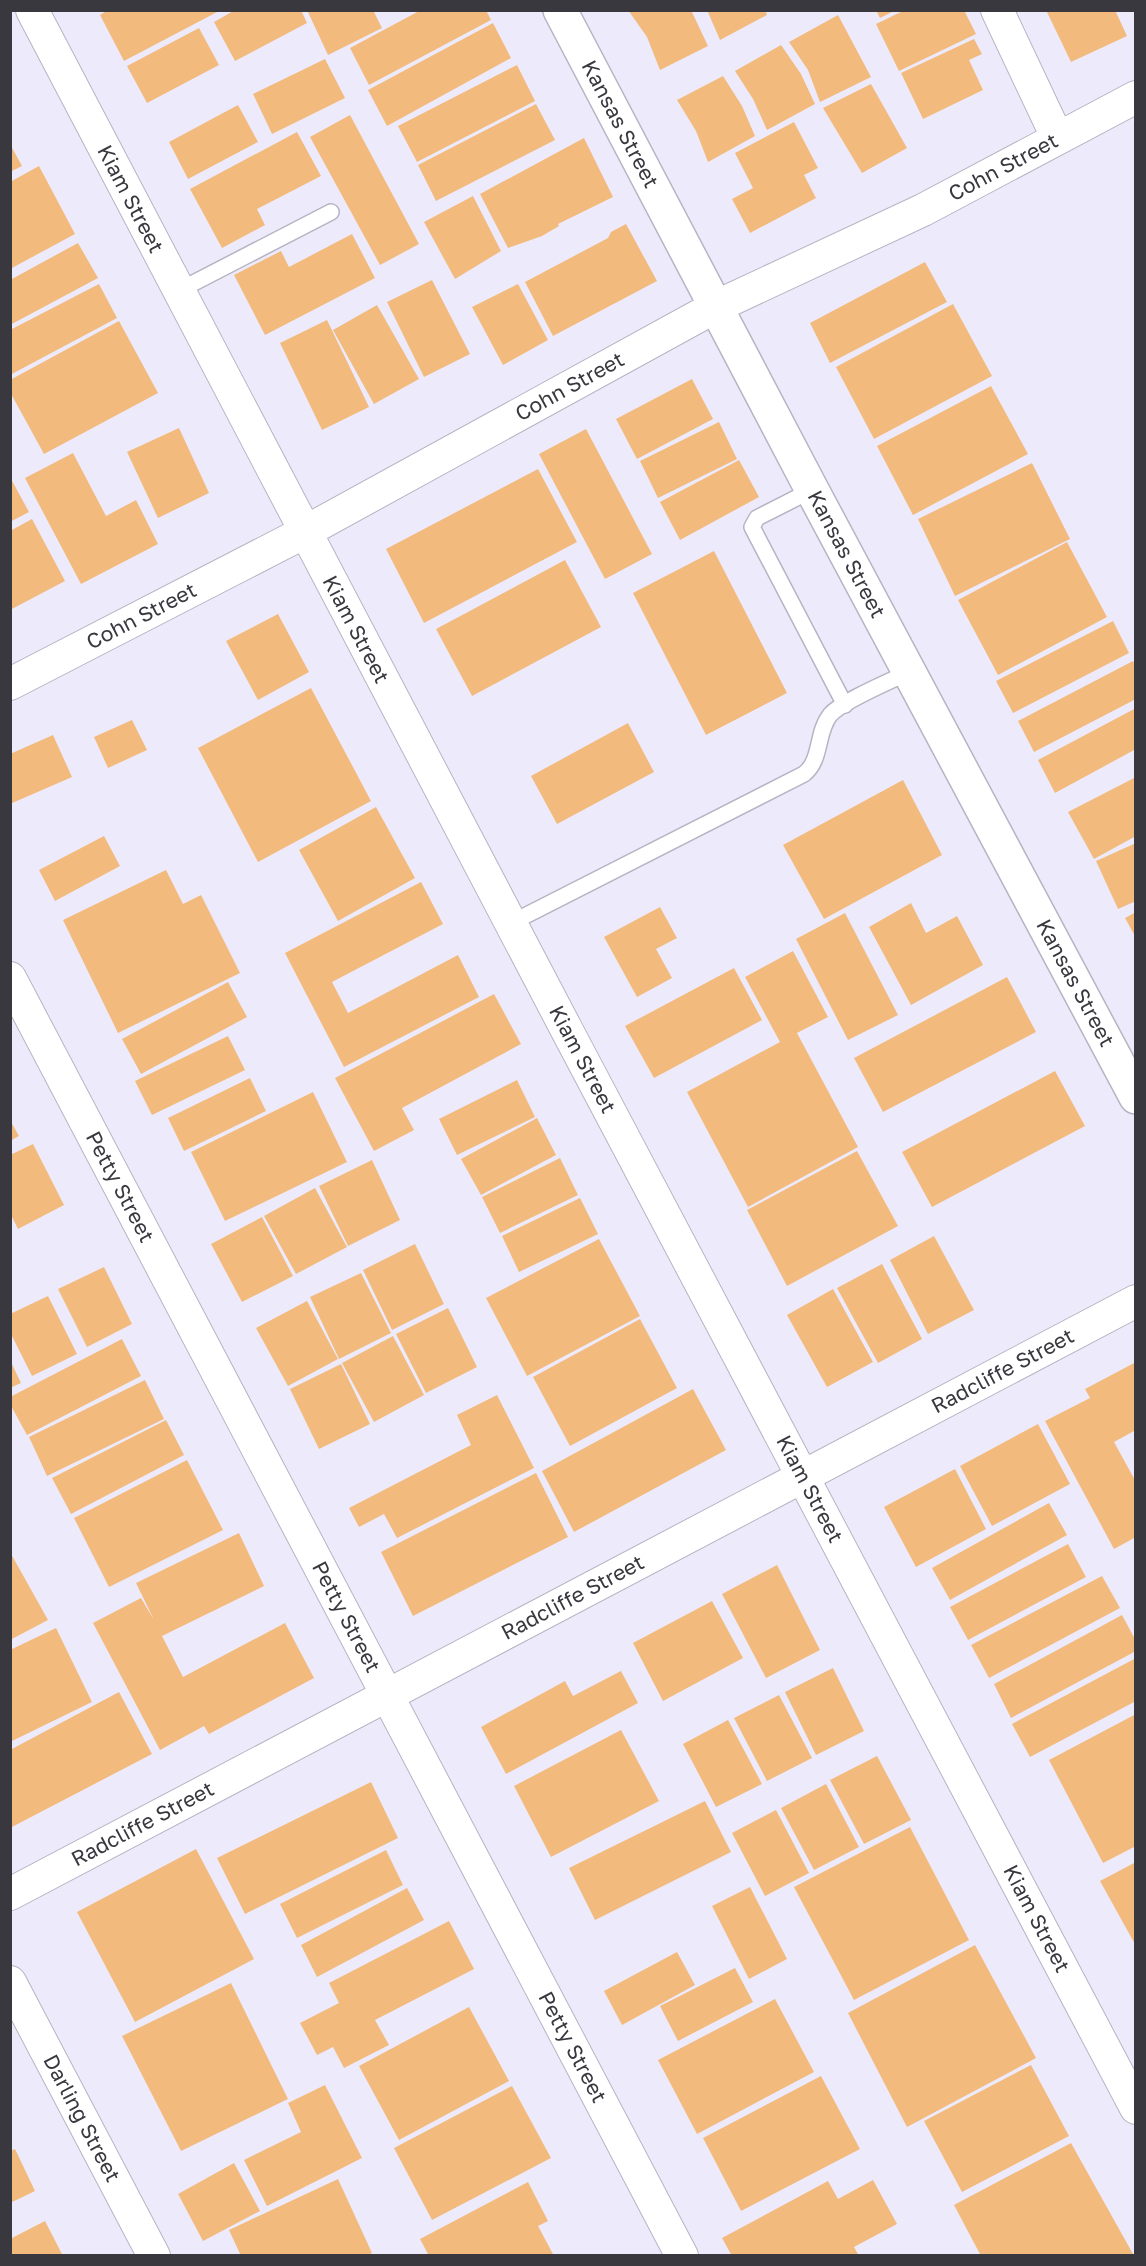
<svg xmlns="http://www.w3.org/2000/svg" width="1146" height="2266" font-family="'Golos Text',sans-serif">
  <rect width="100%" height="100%" fill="#edebfb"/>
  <!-- building -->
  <g fill="#f3ba7e">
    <polygon points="108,10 221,10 124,61 100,15"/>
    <polygon points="235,10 301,10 307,23 235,61 214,22"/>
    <polygon points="307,10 373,10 382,28 328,55"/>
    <polygon points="421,10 486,10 491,20 369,85 350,48"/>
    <polygon points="628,10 691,10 708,46 660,70 647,37"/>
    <polygon points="707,10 765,10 767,15 720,40"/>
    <polygon points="876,10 896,10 880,18"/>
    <polygon points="905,10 964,10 976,34 899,71 876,24"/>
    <polygon points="1046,10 1115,10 1127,36 1071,62"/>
    <polygon points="838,15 871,77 820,102 808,70 789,42"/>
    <polygon points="493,23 511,58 387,126 368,90"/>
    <polygon points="199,28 219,65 147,103 127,66"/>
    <polygon points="974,39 982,54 969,60 983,90 923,119 901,73"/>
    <polygon points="781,45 801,74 815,104 767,130 753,99 735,71"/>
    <polygon points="325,59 345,98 272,134 253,94"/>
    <polygon points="517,65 535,101 417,162 398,126"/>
    <polygon points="723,76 742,106 755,136 708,162 696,131 677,100"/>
    <polygon points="871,84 907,148 862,173 823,108"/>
    <polygon points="536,104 555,140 436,201 418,165"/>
    <polygon points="238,105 258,142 188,179 169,142"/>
    <polygon points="350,115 419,244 380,265 310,137"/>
    <polygon points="794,122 818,168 804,175 816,198 750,233 732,199 753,188 735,153"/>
    <polygon points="297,132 321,176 257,209 265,225 222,248 190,189"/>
    <polygon points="584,138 613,197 558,224 559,226 542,236 508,248 480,194"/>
    <polygon points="10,144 22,166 10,172"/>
    <polygon points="39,166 75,234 10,269 10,182"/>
    <polygon points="473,196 501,251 455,279 424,222"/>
    <polygon points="626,224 657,281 553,336 525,282 608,238 611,232"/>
    <polygon points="352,234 375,278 265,335 234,275 281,251 289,267"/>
    <polygon points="78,243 98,278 10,325 10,280"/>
    <polygon points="925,262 947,302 830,363 810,323"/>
    <polygon points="432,280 470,354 424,377 387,302"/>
    <polygon points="99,284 117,318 10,375 10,330"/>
    <polygon points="518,284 548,340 503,365 472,307"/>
    <polygon points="953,304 992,376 874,439 836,367"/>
    <polygon points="377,305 419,379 374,404 333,330"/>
    <polygon points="327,320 369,407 322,430 280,343"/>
    <polygon points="119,321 158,393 44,454 10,392 10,380"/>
    <polygon points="692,379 713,419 637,459 616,419"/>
    <polygon points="991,386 1028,454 913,515 877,446"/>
    <polygon points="719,422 737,459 658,498 640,461"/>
    <polygon points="179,428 209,493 158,518 127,452"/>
    <polygon points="586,429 652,554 605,579 539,454"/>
    <polygon points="73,453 106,516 136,500 158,544 81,584 25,478"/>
    <polygon points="739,460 759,497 680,540 660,502"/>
    <polygon points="1032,463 1070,539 955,596 918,519"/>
    <polygon points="538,469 577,542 424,623 386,549"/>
    <polygon points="10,477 29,512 10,522"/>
    <polygon points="32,519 65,581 10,610 10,531"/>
    <polygon points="1067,542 1107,617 998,675 958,600"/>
    <polygon points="714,551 787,693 706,735 633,593"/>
    <polygon points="565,560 601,627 472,696 436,629"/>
    <polygon points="278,614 309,672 258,700 226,641"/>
    <polygon points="1113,621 1129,653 1013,713 996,681"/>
    <polygon points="1133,661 1136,666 1136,699 1034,752 1018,721"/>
    <polygon points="311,688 371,801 258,862 198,748"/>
    <polygon points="1136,708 1136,749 1055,793 1038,760"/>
    <polygon points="132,720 147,750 108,768 94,737"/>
    <polygon points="628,723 654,772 557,824 531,776"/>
    <polygon points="53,735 72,777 10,804 10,754"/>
    <polygon points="1136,777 1136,836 1094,859 1068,812"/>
    <polygon points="903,780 942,855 824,919 783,845"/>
    <polygon points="376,807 415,878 338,921 299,850"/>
    <polygon points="104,836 120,866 55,901 39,870"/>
    <polygon points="1136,843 1136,901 1118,909 1096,861"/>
    <polygon points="166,870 183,904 201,895 240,973 118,1033 63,920"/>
    <polygon points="421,882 443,924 332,982 348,1013 458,955 479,997 344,1067 285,953"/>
    <polygon points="911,903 926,933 957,916 983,965 911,1005 869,927"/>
    <polygon points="660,907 677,938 656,949 672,978 637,997 604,937"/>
    <polygon points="1136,912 1136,938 1125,918"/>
    <polygon points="845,913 898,1015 848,1040 796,939"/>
    <polygon points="793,951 828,1017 797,1033 858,1147 748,1207 687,1092 780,1042 745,977"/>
    <polygon points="734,968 762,1020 654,1078 625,1026"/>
    <polygon points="1007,977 1036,1032 883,1112 854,1058"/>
    <polygon points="228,982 247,1017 141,1074 122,1039"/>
    <polygon points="494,994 521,1044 402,1108 414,1130 374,1151 335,1078"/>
    <polygon points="228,1036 245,1070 152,1115 135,1081"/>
    <polygon points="1055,1071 1085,1126 932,1207 902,1152"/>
    <polygon points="250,1078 266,1111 184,1151 168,1118"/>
    <polygon points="517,1080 535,1117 457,1155 439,1119"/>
    <polygon points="313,1092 347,1162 225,1221 191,1152"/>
    <polygon points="537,1118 556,1155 481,1195 461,1159"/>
    <polygon points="10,1120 19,1136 10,1141"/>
    <polygon points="33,1144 64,1205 18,1229 10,1213 10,1155"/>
    <polygon points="857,1151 898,1226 787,1286 747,1210"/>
    <polygon points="560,1158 578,1195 500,1233 482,1197"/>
    <polygon points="372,1160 400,1220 348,1246 319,1186"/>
    <polygon points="315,1188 347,1247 296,1274 264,1216"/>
    <polygon points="580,1198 598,1234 519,1272 502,1236"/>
    <polygon points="262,1217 293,1276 242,1302 211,1244"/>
    <polygon points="934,1236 974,1310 928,1334 890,1260"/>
    <polygon points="599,1239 640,1316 527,1376 486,1298"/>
    <polygon points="415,1244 444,1304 392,1330 363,1270"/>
    <polygon points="882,1264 922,1339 878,1363 837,1288"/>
    <polygon points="104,1267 132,1324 87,1347 58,1289"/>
    <polygon points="361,1273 391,1333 339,1359 310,1297"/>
    <polygon points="833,1289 873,1362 827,1387 787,1315"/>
    <polygon points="48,1296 77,1354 32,1376 10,1332 10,1314"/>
    <polygon points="307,1301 338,1359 288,1386 256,1328"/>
    <polygon points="448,1308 477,1367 426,1393 396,1334"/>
    <polygon points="640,1319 677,1388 570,1446 533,1377"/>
    <polygon points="393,1336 424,1395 374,1422 342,1363"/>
    <polygon points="122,1339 141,1376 27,1435 10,1404 10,1397"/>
    <polygon points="10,1360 21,1383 10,1388"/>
    <polygon points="1136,1362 1136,1430 1114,1442 1136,1482 1136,1537 1114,1549 1045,1421 1090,1398 1085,1389"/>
    <polygon points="341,1364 370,1424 319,1449 290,1389"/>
    <polygon points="145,1380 164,1419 47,1476 29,1437"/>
    <polygon points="693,1389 726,1450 574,1532 542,1471"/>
    <polygon points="497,1395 534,1468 397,1538 384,1514 359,1527 349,1508 471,1445 457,1415"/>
    <polygon points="166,1420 184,1455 71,1514 52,1478"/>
    <polygon points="1038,1424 1070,1484 992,1526 960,1466"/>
    <polygon points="187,1460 223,1530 109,1587 74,1518"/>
    <polygon points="955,1469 986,1529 916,1567 884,1507"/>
    <polygon points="536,1473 568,1537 413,1616 381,1552"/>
    <polygon points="1049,1503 1067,1535 950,1600 932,1568"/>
    <polygon points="239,1533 264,1586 162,1636 183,1677 285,1623 314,1678 209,1734 204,1726 160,1750 93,1623 141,1598 154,1620 136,1583"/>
    <polygon points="1068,1544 1086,1577 968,1640 950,1607"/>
    <polygon points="10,1552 48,1620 10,1640"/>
    <polygon points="777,1565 820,1650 766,1678 722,1594"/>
    <polygon points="1102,1576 1120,1608 989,1678 971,1645"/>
    <polygon points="712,1601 743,1658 663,1701 633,1643"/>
    <polygon points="1122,1615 1136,1641 1136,1651 1011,1718 994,1684"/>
    <polygon points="56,1628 92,1702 10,1742 10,1650"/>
    <polygon points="1136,1658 1136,1701 1030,1757 1012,1724"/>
    <polygon points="833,1668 864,1731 816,1755 785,1692"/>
    <polygon points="621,1671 638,1703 506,1774 481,1727 565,1681 573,1696"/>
    <polygon points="119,1692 152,1754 10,1828 10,1750"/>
    <polygon points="779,1695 812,1758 767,1781 734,1718"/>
    <polygon points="1136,1714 1136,1846 1103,1863 1049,1760"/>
    <polygon points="728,1720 762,1784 716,1807 683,1744"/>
    <polygon points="621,1730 659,1801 551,1857 514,1786"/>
    <polygon points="877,1756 911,1820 864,1844 830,1780"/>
    <polygon points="371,1782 398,1838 245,1914 217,1858"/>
    <polygon points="826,1784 859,1847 814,1870 781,1808"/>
    <polygon points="705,1801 731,1852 595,1920 569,1868"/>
    <polygon points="776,1810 809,1873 765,1896 732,1833"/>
    <polygon points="910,1827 969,1940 854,2000 794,1887"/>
    <polygon points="196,1849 254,1959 135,2022 77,1912"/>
    <polygon points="386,1850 403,1885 297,1938 280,1904"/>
    <polygon points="1136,1862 1136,1946 1100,1881"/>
    <polygon points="750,1887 787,1959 749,1979 712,1906"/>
    <polygon points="407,1888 424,1920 317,1977 301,1945"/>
    <polygon points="449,1921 474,1969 375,2020 389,2045 344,2068 333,2047 317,2055 300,2023 339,2003 329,1983"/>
    <polygon points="975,1945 1036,2058 907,2127 848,2013"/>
    <polygon points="677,1952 695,1985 622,2025 604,1991"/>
    <polygon points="735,1968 753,2002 678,2041 660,2006"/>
    <polygon points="231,1983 288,2099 181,2151 122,2036"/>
    <polygon points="775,1999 814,2072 697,2134 658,2060"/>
    <polygon points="469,2007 509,2081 399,2140 359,2066"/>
    <polygon points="1031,2065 1069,2136 962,2192 924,2121"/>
    <polygon points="821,2076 860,2149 741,2211 703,2138"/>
    <polygon points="325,2085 362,2158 267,2206 244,2160 301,2132 288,2103"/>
    <polygon points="512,2086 551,2158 432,2220 394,2148"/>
    <polygon points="1071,2143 1133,2254 981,2256 954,2205"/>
    <polygon points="15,2149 35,2191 10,2203 10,2151"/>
    <polygon points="234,2163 260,2211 203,2241 178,2194"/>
    <polygon points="338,2179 372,2253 366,2256 241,2256 229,2230"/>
    <polygon points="873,2180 897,2224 854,2247 859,2256 732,2256 722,2238 828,2181 838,2199"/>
    <polygon points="528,2182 548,2221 538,2226 554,2256 429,2256 420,2239"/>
    <polygon points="45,2221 63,2256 10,2256 10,2239"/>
  </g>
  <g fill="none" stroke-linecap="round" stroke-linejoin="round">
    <defs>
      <g id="lane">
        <polyline points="178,291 331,212"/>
        <polyline points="812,490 757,518 752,527 845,705"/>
        <path d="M511,923l293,-149c18,-14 12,-41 26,-59 12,-14 61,-34 79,-43"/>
      </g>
      <g id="street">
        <path id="s1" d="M32,10c364,702 736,1398 1104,2098"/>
        <polyline points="997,10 1057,137"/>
        <path id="s2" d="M10,684l293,-151 412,-226 208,-97 213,-113"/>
        <path id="s3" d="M10,978l672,1278"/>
        <path id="s4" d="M10,1894l1126,-593"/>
        <path id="s5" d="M10,1982l144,274"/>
      </g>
      <g id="secondary">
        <path id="s6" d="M560,10l252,480 324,607"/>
      </g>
    </defs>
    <!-- lane casing -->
    <use href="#lane" stroke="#b6b4c3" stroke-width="18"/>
    <!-- street casing -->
    <use href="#street" stroke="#b6b4c3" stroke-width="34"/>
    <!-- secondary casing -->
    <use href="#secondary" stroke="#b6b4c3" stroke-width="36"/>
    <!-- lane -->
    <use href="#lane" stroke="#fff" stroke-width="15"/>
    <!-- street -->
    <use href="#street" stroke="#fff" stroke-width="32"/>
    <!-- secondary -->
    <use href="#secondary" stroke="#fff" stroke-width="33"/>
  </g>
  <g text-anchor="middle" stroke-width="4.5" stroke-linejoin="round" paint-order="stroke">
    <!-- street labels -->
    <g font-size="21" fill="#39383f" stroke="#edebfb">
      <text dy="7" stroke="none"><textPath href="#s6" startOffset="129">Kansas Street</textPath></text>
      <text dy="7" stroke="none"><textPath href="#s2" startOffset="1120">Cohn Street</textPath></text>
      <text dy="7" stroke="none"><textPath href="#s1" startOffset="213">Kiam Street</textPath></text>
      <text dy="7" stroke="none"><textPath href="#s2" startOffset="634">Cohn Street</textPath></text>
      <text dy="7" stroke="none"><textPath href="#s6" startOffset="615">Kansas Street</textPath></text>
      <text dy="7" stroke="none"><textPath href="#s2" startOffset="148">Cohn Street</textPath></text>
      <text dy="7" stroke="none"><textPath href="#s1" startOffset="699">Kiam Street</textPath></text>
      <text dy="7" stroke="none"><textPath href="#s6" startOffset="1101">Kansas Street</textPath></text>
      <text dy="7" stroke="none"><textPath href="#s1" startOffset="1185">Kiam Street</textPath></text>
      <text dy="7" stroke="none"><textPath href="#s3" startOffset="236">Petty Street</textPath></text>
      <text dy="7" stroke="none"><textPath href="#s4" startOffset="1122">Radcliffe Street</textPath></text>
      <text dy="7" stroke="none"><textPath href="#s1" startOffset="1671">Kiam Street</textPath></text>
      <text dy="7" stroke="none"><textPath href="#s4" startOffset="636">Radcliffe Street</textPath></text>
      <text dy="7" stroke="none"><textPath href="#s3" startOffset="722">Petty Street</textPath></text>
      <text dy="7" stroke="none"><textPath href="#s4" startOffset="150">Radcliffe Street</textPath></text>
      <text dy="7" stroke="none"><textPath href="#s1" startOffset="2157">Kiam Street</textPath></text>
      <text dy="7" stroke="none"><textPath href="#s3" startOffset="1208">Petty Street</textPath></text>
      <text dy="7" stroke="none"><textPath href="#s5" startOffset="154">Darling Street</textPath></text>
    </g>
  </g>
  <!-- border -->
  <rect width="1146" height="2266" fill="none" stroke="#39383f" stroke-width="24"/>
</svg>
